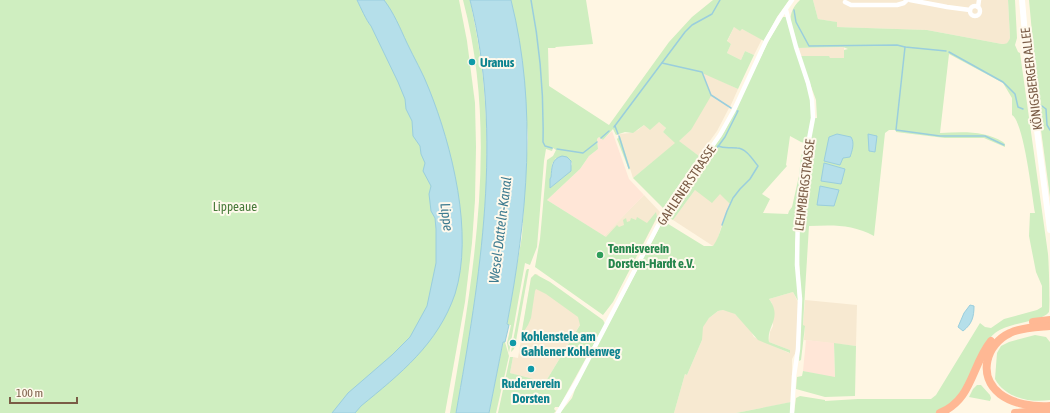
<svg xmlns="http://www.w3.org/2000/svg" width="1050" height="413" font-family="'Asap Condensed',sans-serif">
  <rect width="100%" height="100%" fill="#fff6e3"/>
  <!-- residential -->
  <g fill="#f7e9d1">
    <polygon points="813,0 1008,0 1010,38 1009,42 1006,44 1002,44 927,30 837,27 836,22 818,19"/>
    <polygon points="734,27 742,29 762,39 754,55 745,51 741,60 727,53 731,44 727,42"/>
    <polygon points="844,47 844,58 829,58 829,56 800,56 797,48"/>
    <polygon points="702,72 738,89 730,107 726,105 729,108 717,131 699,156 678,141 691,130"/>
    <polygon points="659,122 666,128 663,132 676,143 633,178 619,134 630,133 638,130 644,125"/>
    <polygon points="695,190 720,193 730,204 723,221 717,241 713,246 673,220"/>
    <polygon points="644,195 660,212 637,256 604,236"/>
    <polygon points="535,274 537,274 579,317 581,323 543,386 532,382 533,380 510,373 513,357 518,358 531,278"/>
    <polygon points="793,292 798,302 797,350 792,359 792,402 736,413 674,413 685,374 687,375 702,340 702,327 709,318 718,311 723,310 730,311 735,314 749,328 754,337 789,353 790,350 769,342 770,332 773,326 772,303 769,299"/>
    <polygon points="805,300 857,305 856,346 804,340 805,326 803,326"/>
  </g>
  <!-- commercial -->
  <g fill="#ffe6d7">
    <polygon points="612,131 629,179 644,195 604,236 547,200 580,169 589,156 598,149 597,139 599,137 603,140"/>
    <polygon points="806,340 834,343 835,378 803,371"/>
  </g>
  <!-- green -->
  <g fill="#cfeec0" fill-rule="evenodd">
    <polygon points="0,0 459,0 467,41 475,103 476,147 475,200 472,243 465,302 445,413 0,413"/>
    <path d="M463,0h7c6,30 12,60 14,90 10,108 -9,217 -28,323h-6c23,-136 49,-277 13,-413z"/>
    <path d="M511,0h75l7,44 -37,3 -1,1h-7l1,38 60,39 60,-83 23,-25 21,-17h76l-12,17 -13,24 -22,-12 -2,2 -6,-4 -7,14 4,3 -4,9 14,7 4,-9 9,4 -16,34 -36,-16 9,23 -20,34 -12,11 20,15 -36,52 -30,-30 42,-35 -12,-11 3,-4 -7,-6 -9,8 -6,-5 -11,8 -8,-1 -9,3 -3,-6 -10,11 -4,-3 -2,2 1,10 -9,7 -9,13 -33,31 59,37 11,-12 2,2 5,-2 -1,-5 3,-2 1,4 3,-1 1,-3 5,2 1,-3 10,6 9,-11 1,5 -44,85 -10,13 -68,-48 5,-28 7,-79 6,-4 3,-6 -3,-2 -1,3 -6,-2 -2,12 -7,86 -7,18 -5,-2 -16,90 -2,-10 4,-18h-4l15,-89 6,-98 -5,-66zM556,158l14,1 2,5 -6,11 -16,13 2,-24z"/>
    <path d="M800,0h13l5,19 19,3v5l90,3 75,14c5,0 6,-1 8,-6l-2,-38h7l2,38 -2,7 3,7 2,1 28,201c1,10 2,51 1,58 -7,10 -40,10 -54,21 -15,12 -22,42 -32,59 -5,7 -17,14 -24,20l-3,1h-142l2,-15 4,-2 25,4v1l33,-2h73l5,-4 44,-72 5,4 6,1 13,-9 33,-9 5,-3v-21l-6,-14 -7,-36 1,-23h5c-3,-17 -11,-91 -23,-98v-17l-9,-15 -54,-29 -9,79c22,-1 44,-3 63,9l2,2v3l-21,-9h-39l-49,-6v-2h-7l-4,3 -11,103c-22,-12 -41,-11 -65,-10l-6,99 2,1 -4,34 -2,1 2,-58 -3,-70 4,-46 12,-69h3l-1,-18 -16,-44h29l1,2h14v-8l4,-1 -5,-2 -46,1c-5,-19 -13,-33 3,-48z"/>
    <polygon points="1029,0 1050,0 1050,197 1041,130"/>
    <path d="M783,17h3l24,79 2,21 -17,127 3,57 -5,-9 -24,7c14,19 -3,27 0,43l21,8v3l-32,-13 -23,-26 -12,-4 -5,1 -9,7 -6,9 -1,13 -15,35 -2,-1 -11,39h-114l12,-15 5,-14 87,-165h3l-2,3 39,24h9c8,-10 10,-29 17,-42l-10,-10 -8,9 -17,-13 -22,30 -5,-3 -1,-4 57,-81 45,-92zM790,136l11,6 4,1 -4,14 -2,19 -7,31 -3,4 -1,3 -25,-1 7,-14 -8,-5 25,-28 -1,-1z"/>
    <polygon points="620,136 630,168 629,170 617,139"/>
    <polygon points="527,269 529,269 516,341 514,349 511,352 526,271"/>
    <polygon points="535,274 550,282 603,320 605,324 559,407 555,407 554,409 556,411 554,413 498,413 510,357 513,357 510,373 533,379 532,382 543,386 580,325 578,317 546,294 536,289 535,291 531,318 528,325 521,336 531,278"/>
    <path d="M1035,335l11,2 4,5v58c-19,3 -45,-2 -55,-21l2,-26 4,-7 8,-4z"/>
    <polygon points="503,342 505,342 509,356 496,413 489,413"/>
    <polygon points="834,343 856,346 855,396 825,397 796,389 797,377 802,376 803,371 835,377"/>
    <polygon points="977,385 981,385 990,395 991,398 990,401 969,397 973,389"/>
    <polygon points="791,402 791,413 736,413"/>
  </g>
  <!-- water -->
  <g fill="#b5dfea" stroke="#9acedd">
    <path d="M357,0h27c10,13 16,28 23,43 7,15 16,30 22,46 23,57 45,145 26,205 -17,50 -55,80 -94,112l-6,7h-23l16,-20 44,-38 18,-18 17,-31 9,-43v-34l-1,-11 -4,-7 -2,-17 2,-8 -8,-15 2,-8 -4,-9 -1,-8 -7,-10 -1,-15 -6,-12 -1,-10 -7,-17 -27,-56c-5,-6 -10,-18 -14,-26z"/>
    <path d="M470,0h41c27,107 16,218 -4,324l2,1 -4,17h-2l-14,71h-33c24,-135 48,-277 14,-413z"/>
    <path d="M837,134l14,3c4,6 1,14 -1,20l-7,1 -3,7 -16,-4 5,-24z"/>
    <polygon points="868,134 877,136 875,152 869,151"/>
    <path d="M562,156l5,1 4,4v10l-21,17v-9l1,-2c1,-9 0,-18 11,-21z"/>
    <polygon points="824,163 845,169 841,184 821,181"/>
    <polygon points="820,186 839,190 834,206 817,205"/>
    <path d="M970,305l4,1c0,11 -2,18 -11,25l-5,-4 6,-14z"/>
  </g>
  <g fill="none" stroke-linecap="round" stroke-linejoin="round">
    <!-- stream -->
    <g stroke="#9acedd" stroke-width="1.5">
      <path d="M531,0c9,47 13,94 12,142l2,4 7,2"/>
      <polyline points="794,10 796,22 809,46 897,45 905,47 946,51"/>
      <polyline points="905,47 896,130 940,136 985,136 1004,145"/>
      <polyline points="949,52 1003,82 1015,94 1018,107 1023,109"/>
      <polyline points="662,63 702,72 711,95 731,108"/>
      <polyline points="1042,106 1046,109 1047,125 1050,130"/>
      <polyline points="615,126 618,134"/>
      <polyline points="614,127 685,32 692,25 712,14 720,0"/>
      <polyline points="619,136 629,168"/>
      <polyline points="601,138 609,131"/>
      <path d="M718,146c7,3 12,1 19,2 9,0 16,12 21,18l-8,13 -10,10 -7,9 -6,13 -5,14"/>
      <polyline points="557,149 583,153 597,142"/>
      <polyline points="669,213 725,137 738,111 737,111"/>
    </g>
    <!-- street -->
    <g stroke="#fff" stroke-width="4.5">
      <polyline points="910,0 942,6 947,7 970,10"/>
      <polyline points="845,2 851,5 897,5 904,3 907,0"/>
      <circle cx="975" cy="11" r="5"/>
      <polyline points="978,7 979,0"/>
      <polyline points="786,10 796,47 808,83 812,100 813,118 803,171 798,208 797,265 800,299 798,349 794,376 792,413"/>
      <polyline points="558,413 576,383 664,214 720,135 734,110 766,41 780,17 792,0"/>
    </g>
    <!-- secondary -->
    <polyline stroke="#fff" stroke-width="6" points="1022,0 1026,46 1050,230"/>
    <!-- highway -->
    <g stroke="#ffb894" stroke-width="8">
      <polyline points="1033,322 1050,320"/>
      <path d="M1050,326c-12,1 -28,1 -40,7 -24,11 -33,43 -10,61 13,10 33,13 50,12"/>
      <path d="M940,413c33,-14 31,-47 51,-72"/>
      <polyline points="1015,413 1047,410"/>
    </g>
  </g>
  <!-- markers -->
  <g fill="#0f9aa8" stroke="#fff9ec" stroke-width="1.5">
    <circle cx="472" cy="62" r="4"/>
    <circle cx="513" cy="343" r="4"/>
    <circle cx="531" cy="369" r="4"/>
  </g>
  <circle fill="#2e9e5b" stroke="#fff9ec" stroke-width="1.5" cx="600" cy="255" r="4"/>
  <g text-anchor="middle" stroke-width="4" stroke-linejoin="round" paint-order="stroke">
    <!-- culture labels -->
    <g font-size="13" font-weight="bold" fill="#0d838f" stroke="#fff9ec" text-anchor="start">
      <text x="480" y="67">Uranus</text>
      <text x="521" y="341">Kohlenstele am<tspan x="521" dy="15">Gahlener Kohlenweg</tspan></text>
      <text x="531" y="388" text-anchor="middle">Ruderverein<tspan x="531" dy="15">Dorsten</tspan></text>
    </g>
    <!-- street labels -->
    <g font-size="13" fill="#7a5c46" stroke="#fff9ec">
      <text transform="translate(1031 79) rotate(-97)" y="5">KÖNIGSBERGER ALLEE</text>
      <text transform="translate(686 185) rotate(-56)" y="5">GAHLENER STRASSE</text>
      <text transform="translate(804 185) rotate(-83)" y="5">LEHMBERGSTRASSE</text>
    </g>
    <!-- park labels -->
    <g font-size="13" fill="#487a3a" stroke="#fff9ec">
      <text x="235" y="211">Lippeaue</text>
    </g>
    <!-- leisure labels -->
    <g font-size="13" font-weight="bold" fill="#27864d" stroke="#fff9ec" text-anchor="start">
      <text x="608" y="253">Tennisverein<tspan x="608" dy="15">Dorsten-Hardt e.V.</tspan></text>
    </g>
    <!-- water labels -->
    <g font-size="14" font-style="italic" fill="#3d7b90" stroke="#fff9ec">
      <text transform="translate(447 217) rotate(83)" y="5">Lippe</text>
      <text transform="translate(500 230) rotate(-83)" y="5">Wesel-Datteln-Kanal</text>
    </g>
  </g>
  <!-- scale -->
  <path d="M10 397v6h67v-6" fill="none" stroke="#7a5c46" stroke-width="2"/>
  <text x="16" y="397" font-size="12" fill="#7a5c46" stroke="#fff9ec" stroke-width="3" paint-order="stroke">100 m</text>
</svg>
